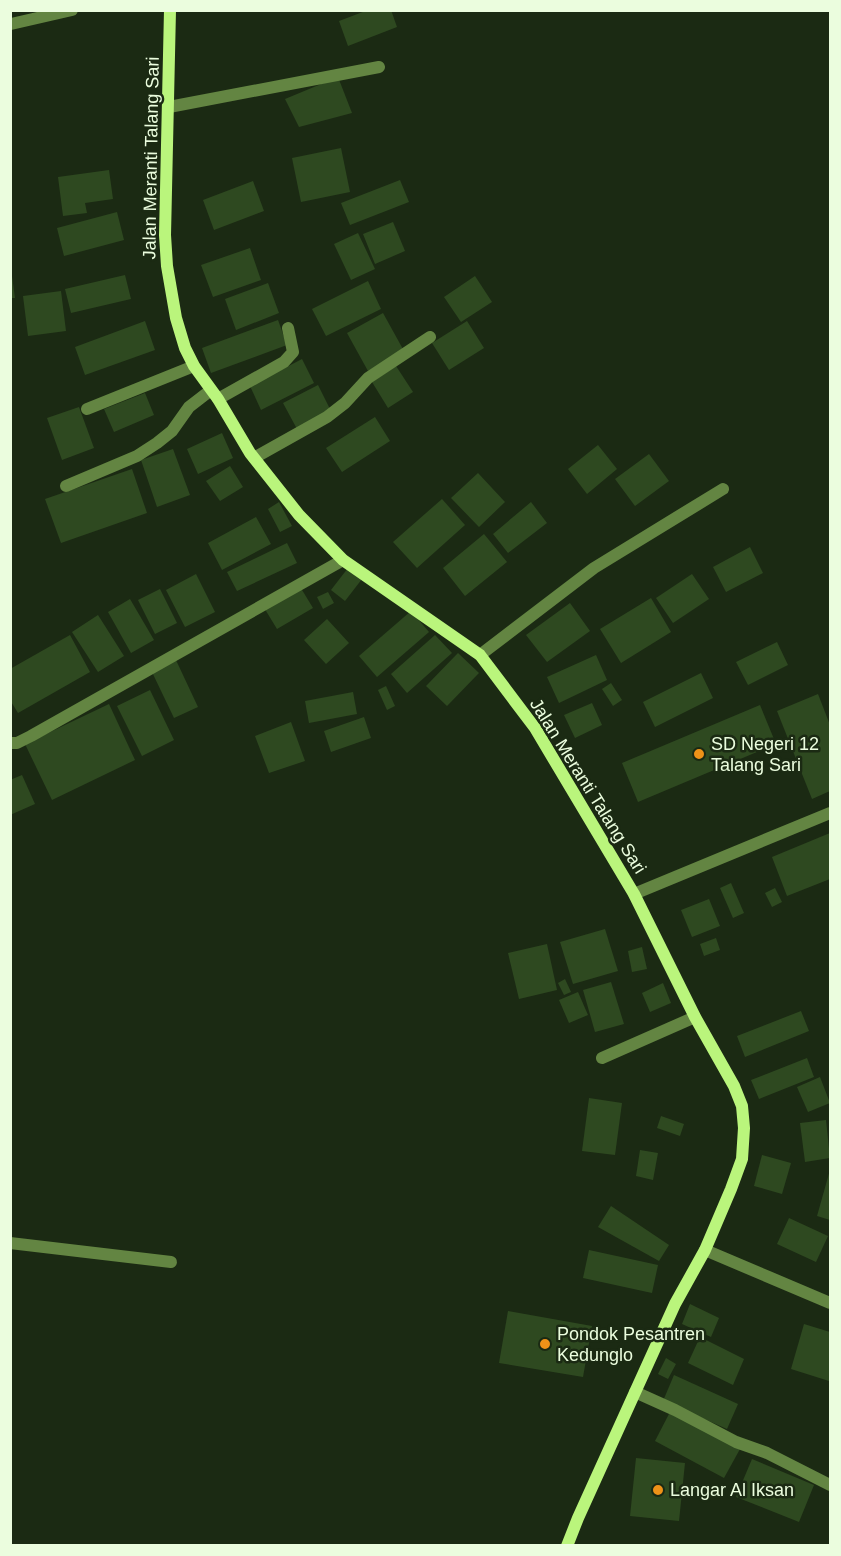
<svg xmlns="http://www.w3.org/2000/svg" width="841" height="1556" font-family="Helvetica,sans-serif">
  <rect width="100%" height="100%" fill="#1b2a13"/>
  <!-- building -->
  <g fill="#2e4920">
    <polygon points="368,10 391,10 397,27 348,46 339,21"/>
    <polygon points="338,77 352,113 299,127 285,99"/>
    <polygon points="341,148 350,192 301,202 292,158"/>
    <polygon points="109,170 113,199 85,203 87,213 63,216 58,177"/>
    <polygon points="400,180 409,202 350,225 341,203"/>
    <polygon points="253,181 264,211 214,230 203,200"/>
    <polygon points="117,212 124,240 64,256 57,228"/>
    <polygon points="393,222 405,251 375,264 363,234"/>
    <polygon points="358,233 375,269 351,280 334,244"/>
    <polygon points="250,248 261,280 213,297 201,265"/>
    <polygon points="125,275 131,299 71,313 65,289"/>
    <polygon points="12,276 15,298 10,298 10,277"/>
    <polygon points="475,276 492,302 461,322 444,297"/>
    <polygon points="368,281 381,309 326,336 312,309"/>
    <polygon points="268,283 279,313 236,330 225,299"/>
    <polygon points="61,291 66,331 28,336 23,296"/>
    <polygon points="383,313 404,351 368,371 347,333"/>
    <polygon points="278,320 287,345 211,373 202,348"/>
    <polygon points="145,321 155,350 85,375 75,347"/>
    <polygon points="467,321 484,348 449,370 432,343"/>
    <polygon points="302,359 314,383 261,410 250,386"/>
    <polygon points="396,366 413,392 388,408 372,382"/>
    <polygon points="318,385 331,411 297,429 283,403"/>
    <polygon points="145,393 154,415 114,432 104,409"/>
    <polygon points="79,407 94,448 62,460 47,418"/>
    <polygon points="375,417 390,441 342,472 326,448"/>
    <polygon points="222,433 233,458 198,474 187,449"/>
    <polygon points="598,445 617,469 587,494 568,469"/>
    <polygon points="173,449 190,495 157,507 141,460"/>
    <polygon points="649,454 669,481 635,506 615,479"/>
    <polygon points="230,466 243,487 220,501 206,481"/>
    <polygon points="132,469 147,513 61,543 45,499"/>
    <polygon points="478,473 505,502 479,527 451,498"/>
    <polygon points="442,499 465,525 417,568 393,542"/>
    <polygon points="279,502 292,526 280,532 268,509"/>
    <polygon points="531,502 547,523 508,553 493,534"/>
    <polygon points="256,517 271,544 222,570 208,543"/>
    <polygon points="484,534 507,562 465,596 443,568"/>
    <polygon points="287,543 297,563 237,591 227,572"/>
    <polygon points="750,547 763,573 726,592 713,567"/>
    <polygon points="348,568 362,579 345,601 331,590"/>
    <polygon points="196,574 215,612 185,627 166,590"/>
    <polygon points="692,574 709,599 673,623 656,598"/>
    <polygon points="299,585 313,608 277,629 263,606"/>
    <polygon points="160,589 177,623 155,634 138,600"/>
    <polygon points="328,592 334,603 323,609 317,597"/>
    <polygon points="651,598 671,632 621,663 600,629"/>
    <polygon points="130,599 154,640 131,653 108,612"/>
    <polygon points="570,603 590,631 547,662 526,635"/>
    <polygon points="411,611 429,632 377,677 359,656"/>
    <polygon points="98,615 124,656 98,672 72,632"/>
    <polygon points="327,619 349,643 326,664 304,640"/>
    <polygon points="70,635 90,672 18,713 10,700 10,669"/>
    <polygon points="435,635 452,653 407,693 391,674"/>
    <polygon points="777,642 788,665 748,685 736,662"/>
    <polygon points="458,653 479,673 447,706 426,686"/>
    <polygon points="596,655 607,680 559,703 547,677"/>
    <polygon points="175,658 198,707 174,718 151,670"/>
    <polygon points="701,673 713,698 655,727 643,702"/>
    <polygon points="611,683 622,700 613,706 602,689"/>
    <polygon points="386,686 395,706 387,710 378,690"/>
    <polygon points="150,690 174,740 142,756 117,706"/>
    <polygon points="353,692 357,714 309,723 305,701"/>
    <polygon points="818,694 830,725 830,791 812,799 777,711"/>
    <polygon points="592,703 602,725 575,738 564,715"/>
    <polygon points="109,704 135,760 52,800 25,744"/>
    <polygon points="760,705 776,744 638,802 622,763"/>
    <polygon points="364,717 371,738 331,752 324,731"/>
    <polygon points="291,722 305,761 269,773 255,736"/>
    <polygon points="22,775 35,804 10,815 10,780"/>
    <polygon points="830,833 830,879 787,896 772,857"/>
    <polygon points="731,883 744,913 733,918 720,888"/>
    <polygon points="775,888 782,902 772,907 765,893"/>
    <polygon points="709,899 720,926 692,937 681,910"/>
    <polygon points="605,929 618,971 573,984 560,942"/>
    <polygon points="716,938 720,950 704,956 700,944"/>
    <polygon points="547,944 557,990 519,999 508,953"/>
    <polygon points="642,947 647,969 632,972 628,951"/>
    <polygon points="565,979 571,992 564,995 558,983"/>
    <polygon points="611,982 624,1024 595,1032 583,990"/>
    <polygon points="663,983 671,1003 650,1012 642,993"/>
    <polygon points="578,992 588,1015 569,1023 559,1000"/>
    <polygon points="801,1011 809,1031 745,1057 737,1036"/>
    <polygon points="807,1058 814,1077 759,1099 751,1080"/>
    <polygon points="820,1077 830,1103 808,1112 797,1087"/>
    <polygon points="589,1098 622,1103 615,1155 582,1151"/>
    <polygon points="661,1116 684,1124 680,1136 657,1128"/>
    <polygon points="826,1120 830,1158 805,1162 800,1123"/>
    <polygon points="640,1150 658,1153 653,1180 636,1176"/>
    <polygon points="762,1155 791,1163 782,1194 754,1186"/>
    <polygon points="830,1170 830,1220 817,1216"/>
    <polygon points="611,1206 669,1245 659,1261 598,1227"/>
    <polygon points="789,1218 828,1236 816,1262 777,1244"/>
    <polygon points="589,1250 658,1265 652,1293 583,1278"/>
    <polygon points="690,1304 719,1318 711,1337 682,1324"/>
    <polygon points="508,1311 592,1326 583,1377 499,1363"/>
    <polygon points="804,1324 830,1332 829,1381 791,1369"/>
    <polygon points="700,1337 744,1359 733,1385 688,1363"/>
    <polygon points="666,1358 676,1364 668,1379 658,1374"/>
    <polygon points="674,1375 738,1404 727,1429 663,1401"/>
    <polygon points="670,1412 740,1449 724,1478 655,1441"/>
    <polygon points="636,1458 685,1463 679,1521 630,1516"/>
    <polygon points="752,1459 814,1485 799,1522 736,1497"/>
  </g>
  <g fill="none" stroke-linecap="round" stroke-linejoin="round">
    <!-- street -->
    <g stroke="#638542" stroke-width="12">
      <polyline points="11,24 72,10"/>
      <polyline points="169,107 379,67"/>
      <polyline points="218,399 284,362 293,352 288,328"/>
      <polyline points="87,409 194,366"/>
      <polyline points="254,458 327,417 345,403 368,378 430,337"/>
      <polyline points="66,486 137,456 157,443 172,431 189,407 211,390"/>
      <polyline points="480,655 594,568 723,489"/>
      <polyline points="10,743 17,743 31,736 343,560"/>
      <polyline points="634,894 830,813"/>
      <polyline points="602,1058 695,1017"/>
      <polyline points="10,1243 171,1262"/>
      <polyline points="705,1250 830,1303"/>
      <polyline points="635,1392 675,1410 736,1442 767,1453 830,1485"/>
    </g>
    <!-- secondary -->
    <polyline stroke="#baf57c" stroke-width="12" points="170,10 165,235 167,266 176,318 185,348 194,366 218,399 250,453 299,515 343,560 480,655 535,728 634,894 695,1017 734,1086 742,1106 744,1128 742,1159 731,1189 705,1250 675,1304 578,1518 567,1546"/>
  </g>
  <!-- markers -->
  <g fill="#ee9218" stroke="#1b2a13" stroke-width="2">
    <circle cx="699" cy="754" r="6"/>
    <circle cx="545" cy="1344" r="6"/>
    <circle cx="658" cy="1490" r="6"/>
  </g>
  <g text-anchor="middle" stroke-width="5" stroke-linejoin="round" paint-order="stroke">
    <!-- street labels -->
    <g font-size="18" fill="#ebfdde" stroke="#1b2a13">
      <text transform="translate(151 158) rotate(-89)" y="6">Jalan Meranti Talang Sari</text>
      <text transform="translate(588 786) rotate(58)" y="6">Jalan Meranti Talang Sari</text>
    </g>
    <!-- poi labels -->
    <g font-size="18" fill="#ebfdde" stroke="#1b2a13" text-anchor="start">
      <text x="711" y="750">SD Negeri 12<tspan x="711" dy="21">Talang Sari</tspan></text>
      <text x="557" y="1340">Pondok Pesantren<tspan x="557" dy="21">Kedunglo</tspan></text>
      <text x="670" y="1496">Langar Al Iksan</text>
    </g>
  </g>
  <!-- border -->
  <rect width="841" height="1556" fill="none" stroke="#ebfdde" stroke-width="24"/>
</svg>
